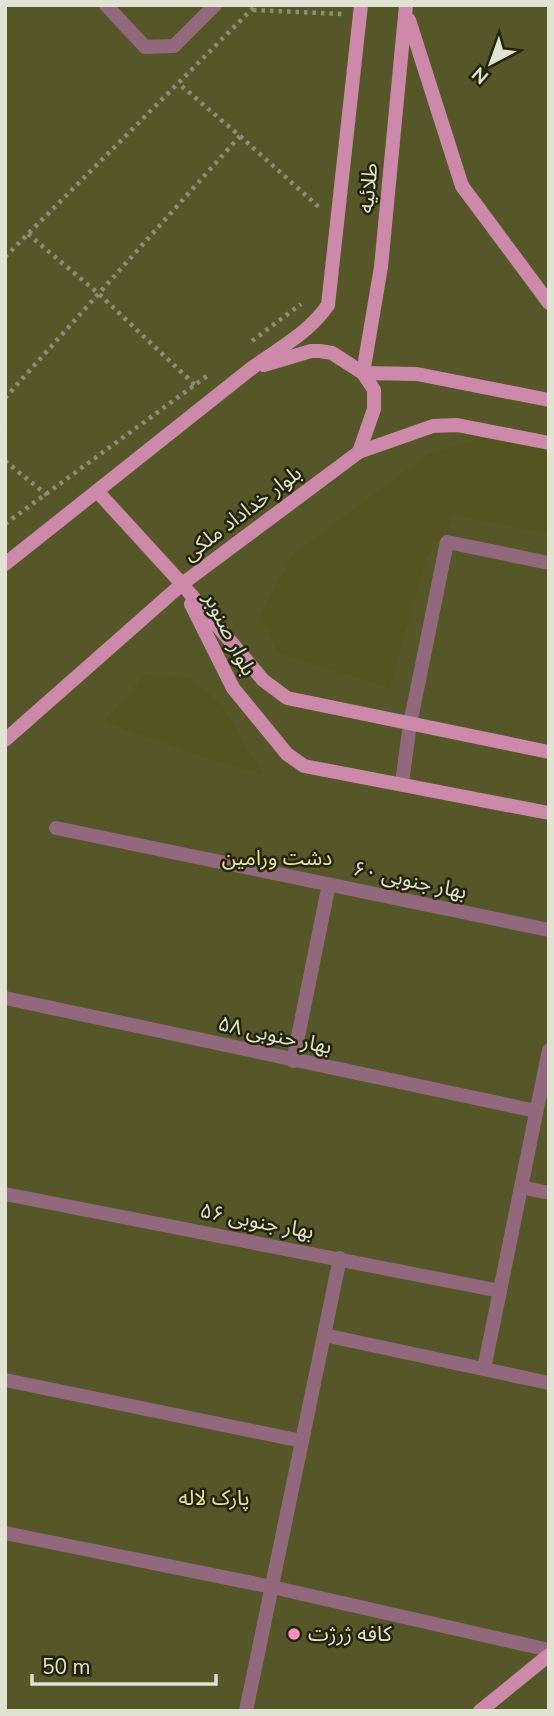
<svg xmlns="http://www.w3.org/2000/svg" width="554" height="1716" font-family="'Nunito Sans','Noto Sans Arabic',sans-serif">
  <rect width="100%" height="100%" fill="#2d2e11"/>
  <!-- green -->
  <rect fill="#555728" x="5" y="5" width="544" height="1706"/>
  <!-- forest -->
  <g fill="#54551e">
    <polygon points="486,437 549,450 549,534 454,515 426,560 390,688 278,653 261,614 293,554 428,454"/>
    <polygon points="144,675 190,677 222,705 263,774 215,761 104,722"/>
  </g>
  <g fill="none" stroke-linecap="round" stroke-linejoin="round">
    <!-- path -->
    <g stroke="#8b8d76" stroke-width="4.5" stroke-dasharray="3.5 5" stroke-linecap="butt">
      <polyline points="253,10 342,14"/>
      <polyline points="240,136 320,208"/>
      <polyline points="28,234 99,294 195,385"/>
      <polyline points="5,257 256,5"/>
      <polyline points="252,341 301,304"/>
      <polyline points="5,398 240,136 178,83"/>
      <polyline points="5,426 5,427"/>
      <polyline points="5,461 47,495"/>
      <polyline points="5,524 207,376"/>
    </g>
    <!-- street -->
    <g stroke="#92687d" stroke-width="14">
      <polyline points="106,5 145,47 174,46 215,5"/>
      <polyline points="402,783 410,724 447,542 549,563"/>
      <polyline points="56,828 549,930"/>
      <polyline points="5,998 536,1111"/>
      <polyline points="293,1061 329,884"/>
      <polyline points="521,1187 549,1193"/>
      <polyline points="5,1194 500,1291"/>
      <polyline points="324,1335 549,1383"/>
      <polyline points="484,1369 549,1050"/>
      <polyline points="5,1380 302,1441"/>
      <polyline points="5,1533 272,1587 549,1650"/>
      <polyline points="246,1711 340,1258"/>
    </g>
    <!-- secondary -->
    <g stroke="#cc89aa" stroke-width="14">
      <polyline points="406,5 381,267 363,373 417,374 549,400"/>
      <polyline points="409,20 462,186 549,303"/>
      <polyline points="264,365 311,351 320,351 332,353 363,373 374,390 374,409 359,452"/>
      <polyline points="97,491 182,584 263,680 287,698 549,752"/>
      <path d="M5,564c79,-63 159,-126 238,-189 29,-24 63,-38 85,-70l33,-300"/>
      <polyline points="191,604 233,688 287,754 304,766 549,813"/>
      <polyline points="5,740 182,584 359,452 433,426 457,425 549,443"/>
      <polyline points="480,1711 549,1655"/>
    </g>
  </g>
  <!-- markers -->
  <circle fill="#fa8fc7" stroke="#232407" stroke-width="2.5" cx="294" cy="1634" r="7"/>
  <g text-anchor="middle" stroke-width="5" stroke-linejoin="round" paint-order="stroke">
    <!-- street labels -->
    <g font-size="21" fill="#e1e3d2" stroke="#232407">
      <text transform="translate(368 188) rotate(-84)" y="7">طلائیه</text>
      <text transform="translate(242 513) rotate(-37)" y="7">بلوار خداداد ملکی</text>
      <text transform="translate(230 634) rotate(63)" y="7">بلوار صنوبر</text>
      <text transform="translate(410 880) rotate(12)" y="7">بهار جنوبی ۶۰</text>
      <text transform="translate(275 1035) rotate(12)" y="7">بهار حنوبی ۵۸</text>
      <text transform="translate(257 1221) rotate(11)" y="7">بهار جنوبی ۵۶</text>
    </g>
    <!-- park labels -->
    <g font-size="21" fill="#e3e793" stroke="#232407">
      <text x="277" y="865">دشت ورامین</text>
      <text x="214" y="1505">پارک لاله</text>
    </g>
    <!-- poi labels -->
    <g font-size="21" fill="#e1e3d2" stroke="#232407" text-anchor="start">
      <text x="308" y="1641">کافه ژرژت</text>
    </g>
  </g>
  <!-- border -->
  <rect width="554" height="1716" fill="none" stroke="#e1e3d2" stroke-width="14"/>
  <!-- north arrow -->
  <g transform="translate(491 63) rotate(221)" stroke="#232407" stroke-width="5" paint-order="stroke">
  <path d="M0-5L12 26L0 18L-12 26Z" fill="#e1e3d2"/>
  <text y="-10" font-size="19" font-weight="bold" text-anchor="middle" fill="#e1e3d2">N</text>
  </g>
  <!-- scale -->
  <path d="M32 1674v10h184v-10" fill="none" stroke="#e1e3d2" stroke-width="3.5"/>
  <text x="42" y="1674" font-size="21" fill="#e1e3d2" stroke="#232407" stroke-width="5" paint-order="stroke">50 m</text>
</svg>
